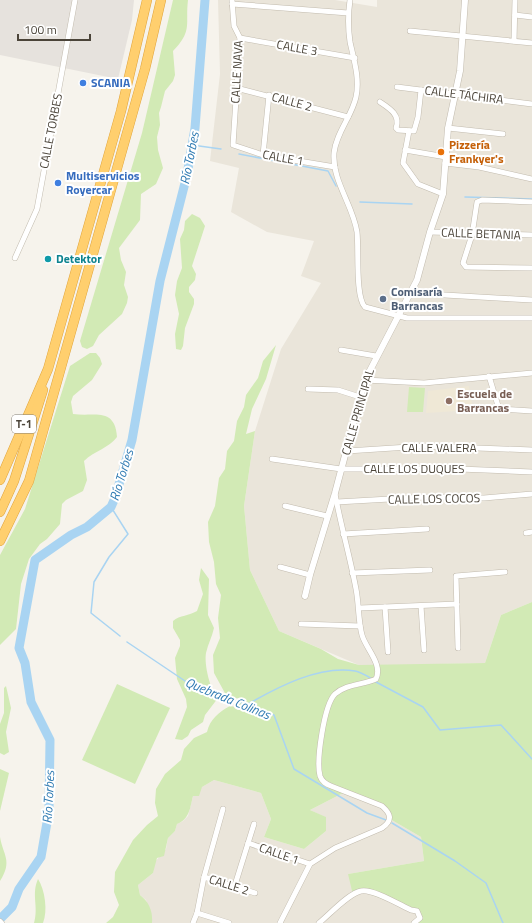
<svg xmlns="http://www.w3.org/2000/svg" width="532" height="923" font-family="'Titillium Web',sans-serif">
  <rect width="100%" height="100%" fill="#f6f3ec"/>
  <!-- residential -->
  <g fill="#eae5da">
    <polygon points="218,0 335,0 377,7 377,0 532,0 532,602 501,615 485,663 439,664 394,680 279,631 250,570 244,506 255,431 281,349 321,283 301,276 314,241 267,232 231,212 239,168 210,161 220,74"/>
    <polygon points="214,780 261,793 271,819 264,837 304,849 326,831 325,817 310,810 345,792 381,806 390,819 421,837 424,861 348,874 361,891 417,912 420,916 413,923 152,923 146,900 140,895 138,885 153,873 154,863 166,849 168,838 175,831 177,824 183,821 188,816 193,796 202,787"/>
  </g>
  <!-- industrial -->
  <polygon fill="#e6e2dd" points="0,0 134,0 132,20 118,79 0,55"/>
  <!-- education -->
  <polygon fill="#efe8d6" points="469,386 473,410 426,413 428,391"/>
  <!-- green -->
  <g fill="#d2eab5">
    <path d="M173,0h15c-3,25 5,30 -15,51l2,24 -2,6 -8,10 -4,16 -2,6 1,12 -3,12 1,13 5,18 -7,16 -15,10 -1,26 -21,28 2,12 5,12 -2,13 4,12 -1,6 -5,11 -23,21 -6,11 -6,3 -5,-2 -2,-6 62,-208z"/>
    <polygon points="192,214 200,218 205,226 192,266 196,274 195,280 189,287 189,292 194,299 194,304 185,328 183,346 181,350 176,349 175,334 179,314 175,295 177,281 182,268 180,239 184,230 185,221"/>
    <path d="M276,345l-10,34 -14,30 -6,25 9,-3 -11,75 6,64 29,61 42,18 17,10 21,6 126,-2 16,-48 31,-13v321h-119l5,-2 -1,-9 -56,-21 -8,4 -5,-21 76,-13 -3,-24 -31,-18 -9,-13 -36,-14 -35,18 16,7v14l-22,18 -40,-12 7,-18 -10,-26 -47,-13 -12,7 -3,9h-6c-3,11 -3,23 -16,28l-2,7 -7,7 -4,18 -7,2 -4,15 -15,12 2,10c9,7 13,16 12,28h-46l7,-6 6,-12 -5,-13 1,-20 18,-32 14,-15 11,-9 -3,-13 1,-14 9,-15 16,-14 3,-11 10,-11 13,-6c3,-13 12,-20 23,-26l6,1 2,3 1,-6 3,-4 -16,-5 -12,-22 -1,-18 7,-17 -2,-20 3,-23 -5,-11 -2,-22 -5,-20 -1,-20 7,-16 4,-28 6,-9 2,-18 7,-10 3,-20 7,-14 2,-12 12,-17 5,-17z"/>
    <path d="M90,353h6l4,5 2,6 -10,16 -19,16 -2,6 2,12c21,3 42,-7 44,23 -8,11 -23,14 -33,24l3,19 -4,11 -17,9 -4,4 -2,20 -13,15 -7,5 -11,15 -8,25 -5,45 -16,16v-90l25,-46 45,-143z"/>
    <polygon points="409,387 425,388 423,412 407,412"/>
    <path d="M201,568l8,11 -1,36 6,13c-2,9 -6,16 -8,25 -2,11 4,38 12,45l-13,17 -2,7 -12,8 -3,6 -6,4 -7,-1 12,-32 -1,-8 -9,-20 -2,-21 5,-12v-6l-7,-12v-7c7,-6 16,-5 24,-10l6,-17 -4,-14z"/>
    <polygon points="117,684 170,708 135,784 82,760"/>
    <polygon points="6,686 11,708 6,732 9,752 4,755 0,753 0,724 4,713 4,688"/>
    <polygon points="0,769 9,773 0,811"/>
    <path d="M0,837c3,18 13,24 0,44z"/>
    <path d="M38,879c7,11 10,32 5,44h-9c5,-17 -3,-28 4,-44z"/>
  </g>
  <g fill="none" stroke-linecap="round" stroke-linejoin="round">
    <!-- stream -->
    <g stroke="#a9d4f2" stroke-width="1.5">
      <polyline points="192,145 221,149"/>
      <polyline points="239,154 328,171 336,186"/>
      <polyline points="465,197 532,199"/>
      <polyline points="360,202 412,204"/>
      <polyline points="111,507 128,534 109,557 94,582 91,613 120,636"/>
      <polyline points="127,642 188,683 274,715 294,769 367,813 386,820"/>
      <polyline points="376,682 423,707 440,730 501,725 532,759"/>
      <path d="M248,704c30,-17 71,-39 107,-33 6,1 12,5 17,8"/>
      <polyline points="392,823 455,861 486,883 503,923"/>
    </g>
    <!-- river -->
    <polyline stroke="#a9d4f2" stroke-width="9" points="0,919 12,907 19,889 41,857 49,811 50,740 31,702 25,663 19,648 35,560 71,535 87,527 111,507 115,498 132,440 160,281 187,175 195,128 205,0"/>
    <defs>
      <g id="minor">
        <polyline points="232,0 234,26 240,38 233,145 263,155 335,167"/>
        <path d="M350,0c-2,14 -2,28 0,42 4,18 10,37 6,55 -4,19 -20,36 -22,56 -2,28 19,52 23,79 2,16 -2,65 8,75l42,11h125"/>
        <polyline points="232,4 348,13"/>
        <polyline points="515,15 532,17"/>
        <polyline points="410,31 532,43"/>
        <polyline points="240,38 355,58"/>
        <polyline points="514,41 515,0"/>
        <polyline points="397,87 532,104"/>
        <polyline points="236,88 348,117"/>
        <path d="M380,102c9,6 21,13 16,26l2,2 16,1 4,-14 3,-27"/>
        <polyline points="448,128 503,134"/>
        <polyline points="409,131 403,163 418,184 443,194"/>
        <polyline points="405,150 446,157"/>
        <polyline points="263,155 269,95"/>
        <polyline points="445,163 479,167 532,179"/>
        <polyline points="532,202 482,200 477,202 472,235 463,263 466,267 532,268"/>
        <polyline points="430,232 532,235"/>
        <polyline points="15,258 37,209 75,0"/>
        <polyline points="410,293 532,300"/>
        <polyline points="341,350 376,356"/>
        <polyline points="489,376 499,409 532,411"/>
        <polyline points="365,380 424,383 532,373"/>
        <polyline points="308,389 338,390 360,397"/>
        <polyline points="347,451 424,446 532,450"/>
        <polyline points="272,459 341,469 459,469 532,472"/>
        <polyline points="337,502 425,497 484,498 532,494"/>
        <polyline points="285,506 327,516"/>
        <polyline points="526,533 532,532"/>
        <polyline points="343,534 427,529"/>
        <polyline points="280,567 310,575"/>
        <polyline points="352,573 430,570"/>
        <polyline points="421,606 424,650"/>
        <polyline points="385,607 388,652"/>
        <polyline points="360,608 457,604"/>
        <polyline points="301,624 360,626"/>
        <polyline points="458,648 456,576 505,572"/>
        <polyline points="248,843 310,864"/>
        <polyline points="204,877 255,893"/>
        <polyline points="235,885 254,824"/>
        <polyline points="197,913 229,923"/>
        <polyline points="193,923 197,913 204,877 223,809"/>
        <path d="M280,923l30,-59 25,-16 47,-20c11,-8 9,-14 0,-22l-51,-20c-5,-2 -9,-4 -11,-10 -4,-15 4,-71 15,-82 11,-10 28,-9 41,-15 7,-15 -10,-30 -14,-44 -4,-15 -3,-31 -6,-46 -6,-32 -15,-63 -21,-95"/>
        <path d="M319,923c10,-8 30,-30 42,-32 11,-3 39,14 50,19l6,1 3,7 -6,5"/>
      </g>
      <g id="tertiary">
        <polyline points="305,596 310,575 335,493 365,380 417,280 430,232 443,194 448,128 460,71 465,0"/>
        <polyline points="0,922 1,923"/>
      </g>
      <g id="motorway">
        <polyline points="0,480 48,369 121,111 147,0"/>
        <polyline points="0,512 14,481 43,390"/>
        <polyline points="0,541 29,481 145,69 161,0"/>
      </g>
    </defs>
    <!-- minor casing -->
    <use href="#minor" stroke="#c2bbae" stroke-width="6"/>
    <!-- tertiary casing -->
    <use href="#tertiary" stroke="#c2bbae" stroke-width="7"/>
    <!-- motorway casing -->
    <use href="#motorway" stroke="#e0a43c" stroke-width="10"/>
    <!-- minor -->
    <use href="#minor" stroke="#fff" stroke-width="5"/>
    <!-- tertiary -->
    <use href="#tertiary" stroke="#fff" stroke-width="6"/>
    <!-- motorway -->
    <use href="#motorway" stroke="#ffcf6e" stroke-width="9"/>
  </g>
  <!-- markers -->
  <g fill="#3f7fe0" stroke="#fff" stroke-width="1.5">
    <circle cx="83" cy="83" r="4"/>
    <circle cx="58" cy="183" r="4"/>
  </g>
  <circle fill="#e8710a" stroke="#fff" stroke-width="1.5" cx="441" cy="152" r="4"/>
  <circle fill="#0f9aa8" stroke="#fff" stroke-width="1.5" cx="48" cy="259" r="4"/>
  <circle fill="#5c6f8a" stroke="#fff" stroke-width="1.5" cx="383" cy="299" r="4"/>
  <circle fill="#8d6e63" stroke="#fff" stroke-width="1.5" cx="449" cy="401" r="4"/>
  <g text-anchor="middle" stroke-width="4" stroke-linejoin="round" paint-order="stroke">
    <!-- shield labels -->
    <rect fill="#fff" stroke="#817c74" stroke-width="1" x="12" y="415" width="24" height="18" rx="3"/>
    <g font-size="11" font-weight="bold" fill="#4b4439">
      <text x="24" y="428">T-1</text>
    </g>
    <!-- street labels -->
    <g font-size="12" fill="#4b4439" stroke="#fff">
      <text transform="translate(297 48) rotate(10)" y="4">CALLE 3</text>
      <text transform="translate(237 72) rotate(-87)" y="4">CALLE NAVA</text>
      <text transform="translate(464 95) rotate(7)" y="4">CALLE TÁCHIRA</text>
      <text transform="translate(292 102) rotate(15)" y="4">CALLE 2</text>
      <text transform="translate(51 131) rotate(-79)" y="4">CALLE TORBES</text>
      <text transform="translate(283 158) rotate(10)" y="4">CALLE 1</text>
      <text transform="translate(481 234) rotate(2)" y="4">CALLE BETANIA</text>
      <text transform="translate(358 412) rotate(-74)" y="4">CALLE PRINCIPAL</text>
      <text x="439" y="452">CALLE VALERA</text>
      <text x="414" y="473">CALLE LOS DUQUES</text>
      <text transform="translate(434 499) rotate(-1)" y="4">CALLE LOS COCOS</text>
      <text transform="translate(279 854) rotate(19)" y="4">CALLE 1</text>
      <text transform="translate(229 885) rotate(17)" y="4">CALLE 2</text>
    </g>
    <!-- shop labels -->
    <g font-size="12" font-weight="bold" fill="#366cbe" stroke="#fff" text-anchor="start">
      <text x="91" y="87">SCANIA</text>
      <text x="66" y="180">Multiservicios<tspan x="66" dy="14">Royercar</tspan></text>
    </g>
    <!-- food labels -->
    <g font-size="12" font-weight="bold" fill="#c56008" stroke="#fff" text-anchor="start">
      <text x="449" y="149">Pizzería<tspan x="449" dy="14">Frankyer's</tspan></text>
    </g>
    <!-- culture labels -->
    <g font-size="12" font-weight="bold" fill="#0d838f" stroke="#fff" text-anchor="start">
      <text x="56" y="263">Detektor</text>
    </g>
    <!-- service labels -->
    <g font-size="12" font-weight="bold" fill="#4e5e75" stroke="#fff" text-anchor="start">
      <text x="391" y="296">Comisaría<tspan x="391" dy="14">Barrancas</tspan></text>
    </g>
    <!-- education labels -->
    <g font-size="12" font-weight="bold" fill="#785e54" stroke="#fff" text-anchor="start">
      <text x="457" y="398">Escuela de<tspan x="457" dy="14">Barrancas</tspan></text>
    </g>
    <!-- water labels -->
    <g font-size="13" font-style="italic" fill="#2e7ab2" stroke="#fff">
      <text transform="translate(189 158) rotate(-79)" y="5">Río Torbes</text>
      <text transform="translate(121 475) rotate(-73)" y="5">Río Torbes</text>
      <text transform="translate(228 698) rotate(22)" y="5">Quebrada Colinas</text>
      <text transform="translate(48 797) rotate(-87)" y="5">Río Torbes</text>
    </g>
  </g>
  <!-- scale -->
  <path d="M18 34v6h72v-6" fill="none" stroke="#4b4439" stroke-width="2"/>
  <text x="24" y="34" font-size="12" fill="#4b4439" stroke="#ffffff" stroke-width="3" paint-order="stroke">100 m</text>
</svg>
